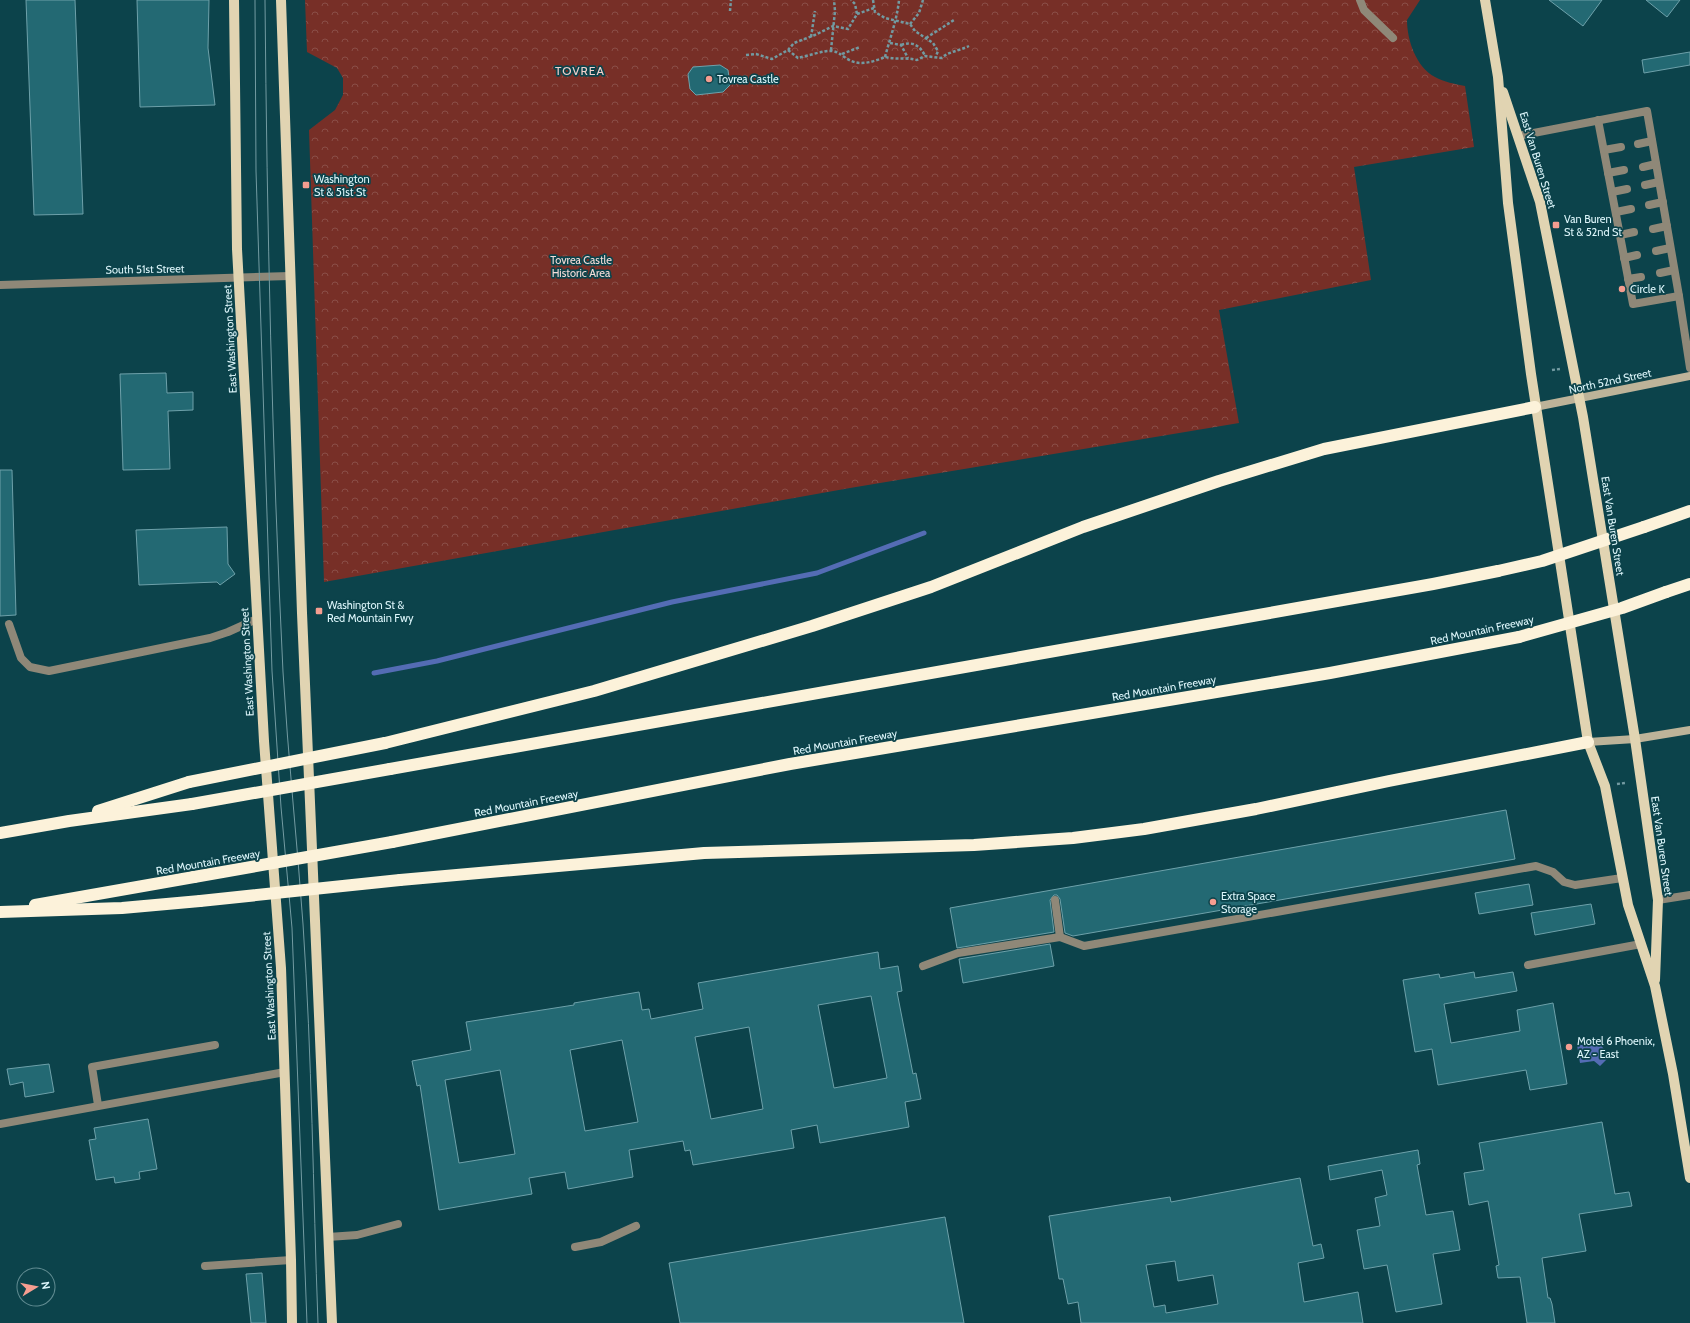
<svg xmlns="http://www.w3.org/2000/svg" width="1690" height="1323" font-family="Cabin,sans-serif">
  <defs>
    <pattern id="park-crowns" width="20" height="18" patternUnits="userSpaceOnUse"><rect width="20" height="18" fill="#772f27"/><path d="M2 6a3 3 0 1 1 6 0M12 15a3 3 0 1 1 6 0" fill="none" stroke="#8a4e47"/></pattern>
  </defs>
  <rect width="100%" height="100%" fill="#0c434b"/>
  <!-- park -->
  <path fill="url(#park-crowns)" d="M305,0h1115l-13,20c0,20 9,47 28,57 9,5 20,7 30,9l9,61 -120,20 17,113 -152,30 20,113 -389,65 -526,94 -15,-452 26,-20 8,-15v-17l-6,-10 -30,-16z"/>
  <!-- water -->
  <polygon fill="#546cb4" points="1597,1041 1610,1056 1600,1066 1594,1061 1580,1063 1577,1045"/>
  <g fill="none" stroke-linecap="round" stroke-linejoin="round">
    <!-- stream -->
    <polyline stroke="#546cb4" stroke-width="5" points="374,673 437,661 672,602 817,573 924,533"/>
  </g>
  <!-- building -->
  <g fill="#236973" stroke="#6ea1aa" fill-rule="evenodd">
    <polygon points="26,0 75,0 83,214 34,215"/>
    <polygon points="137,0 209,0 208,48 215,105 140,107"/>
    <polygon points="1549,0 1602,0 1583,26"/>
    <polygon points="1646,0 1680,0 1667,17"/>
    <polygon points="1690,52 1690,65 1644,73 1642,60"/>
    <polygon points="720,65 728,70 730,85 723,92 696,95 690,89 688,74 693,67"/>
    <polygon points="166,373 167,393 193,392 193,410 168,411 170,469 123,470 120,374"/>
    <polygon points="0,470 12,470 16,615 0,616"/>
    <polygon points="227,527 228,564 235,574 220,585 217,582 139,585 136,530"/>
    <polygon points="1506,810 1515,859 1073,936 1065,933 1060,899 1057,895 1054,895 1050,900 1054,932 957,948 950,908"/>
    <polygon points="1529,884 1533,905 1479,914 1475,893"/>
    <polygon points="1591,904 1595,924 1535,935 1531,913"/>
    <polygon points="1050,944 1054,966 963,983 959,959"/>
    <path d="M878,952l2,17 18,-3 4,25 -5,1 16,82 3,-1 5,26 -16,3 4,25 -89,16 -3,-18 -26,5 3,18 -101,17 -3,-15 -5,1 -2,-10 -54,9 4,27 -65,12 -3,-17 -36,6 3,16 -93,16 -19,-125 -3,1 -5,-25 59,-11 -5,-28 108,-17v-2l65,-11 3,18 7,-1 2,10 52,-10 -5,-26zM871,996l16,82 -53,10 -16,-83zM749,1027l14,82 -52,10 -16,-82zM622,1040l16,82 -53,9 -15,-81zM500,1070l15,84 -56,9 -14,-83z"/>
    <polygon points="1474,972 1475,978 1513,972 1517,991 1444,1004 1451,1043 1520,1031 1517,1010 1553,1003 1567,1084 1530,1090 1526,1070 1438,1085 1432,1049 1415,1052 1403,980 1439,974 1440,978"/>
    <polygon points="49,1064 54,1092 25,1097 23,1082 10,1085 7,1069"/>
    <polygon points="148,1119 157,1169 139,1172 140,1179 115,1183 114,1177 96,1180 89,1140 96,1139 94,1128"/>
    <polygon points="1602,1122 1615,1194 1629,1192 1632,1206 1579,1214 1586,1251 1542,1258 1548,1298 1550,1298 1552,1304 1555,1323 1527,1323 1520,1277 1498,1278 1496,1266 1499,1265 1488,1201 1469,1205 1464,1173 1484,1170 1479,1143"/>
    <polygon points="1418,1150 1420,1164 1417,1165 1426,1215 1453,1211 1460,1250 1433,1254 1442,1304 1396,1312 1387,1265 1364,1269 1357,1230 1380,1226 1375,1198 1387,1195 1382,1170 1330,1180 1328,1166"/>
    <path d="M1300,1178l13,68 8,-2 3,14 -26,5 6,39 54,-10 5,31h-282l-3,-21 -10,2 -5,-25h-4l-10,-63 121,-19 1,5zM1175,1261l3,20 35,-6 5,29 -52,9 -1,-8 -11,2 -8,-42z"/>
    <polygon points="945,1217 964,1323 680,1323 669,1263"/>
    <polygon points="262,1273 266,1323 251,1323 246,1274"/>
  </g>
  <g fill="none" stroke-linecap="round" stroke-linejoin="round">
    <!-- path -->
    <g stroke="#729aa1" stroke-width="2.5" stroke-dasharray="3 2" stroke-linecap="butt">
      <polyline points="873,0 875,12 885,18 910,24 915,31 933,43 938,51 936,56"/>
      <polyline points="730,11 731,0"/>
      <polyline points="857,14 874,8"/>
      <polyline points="910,24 919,13 923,0"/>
      <polyline points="811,37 815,11"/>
      <polyline points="926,38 954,20"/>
      <polyline points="890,43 901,45 908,58"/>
      <path d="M901,45c11,-4 19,0 24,11"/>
      <path d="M788,50l10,8c9,-2 27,-8 34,-7 7,1 9,4 14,7 12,9 27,4 39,-1 11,3 21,0 32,3l8,-4 16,2c9,-7 18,-7 28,-12"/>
      <polyline points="831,50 835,11 834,0"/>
      <polyline points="842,54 860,47"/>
      <polyline points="746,55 756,54 772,59 788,50 794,43 815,35 833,26 848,29 857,14 855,4 851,0"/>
      <path d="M885,57c5,-19 12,-37 14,-57"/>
      <polyline points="1552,370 1560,369"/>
      <polyline points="1617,784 1625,783"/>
    </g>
    <!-- lane -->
    <g stroke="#8f8878" stroke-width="8">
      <polyline points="1360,0 1364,10 1393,38"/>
      <polyline points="1518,136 1647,111 1679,296 1633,304 1598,120"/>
      <polyline points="1638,144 1652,141"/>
      <polyline points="1604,150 1621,147"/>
      <polyline points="1643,167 1656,164"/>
      <polyline points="1608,173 1624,170"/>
      <polyline points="1645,185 1659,182"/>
      <polyline points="1612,192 1627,189"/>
      <polyline points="1649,205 1663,202"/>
      <polyline points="1616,212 1631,209"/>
      <polyline points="1653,229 1667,226"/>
      <polyline points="1620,235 1634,232"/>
      <polyline points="1656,251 1670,248"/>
      <polyline points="1624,258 1637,255"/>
      <polyline points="1660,273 1674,270"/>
      <polyline points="1628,279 1641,277"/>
      <polyline points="1679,296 1690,368"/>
      <polyline points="9,624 21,658 30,667 49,671 210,638 228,632 257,619"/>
      <polyline points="1055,900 1060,937"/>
      <polyline points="1528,965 1641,944"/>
      <polyline points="923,966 958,953 1060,937 1084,946 1536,866 1553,872 1564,882 1575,885 1622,878"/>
      <polyline points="98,1105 92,1067 215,1045"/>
      <polyline points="328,1237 357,1235 398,1224"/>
      <polyline points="575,1247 601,1242 636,1226"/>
      <polyline points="205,1266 291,1260"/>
    </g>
    <!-- street -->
    <g stroke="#8f8878" stroke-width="8">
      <polyline points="0,285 290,276"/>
      <polyline points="1658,900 1690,895"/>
      <polyline points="0,1124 285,1072"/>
    </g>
    <!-- secondary -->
    <g stroke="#bdb399" stroke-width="8">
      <polyline points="1535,407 1690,376"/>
      <polyline points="1588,742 1635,739 1690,730"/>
    </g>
    <!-- primary -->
    <g stroke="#e1d4b2" stroke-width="10">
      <polyline points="234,0 237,249 264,741 281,968 291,1260 292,1323"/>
      <polyline points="281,0 302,613 332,1323"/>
      <polyline points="1485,0 1498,77 1508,203 1531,374 1588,742 1605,786 1628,905 1655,986 1673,1074 1690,1178"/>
      <polyline points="1503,92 1540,202 1583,417 1635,739 1658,900 1655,980"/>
    </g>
    <!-- highway -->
    <g stroke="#fcf2da" stroke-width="12">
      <polyline points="1644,527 1690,511"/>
      <polyline points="1666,592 1690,584"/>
      <polyline points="385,743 594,691 812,626 931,587 1083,527 1219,481 1324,449 1535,407"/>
      <polyline points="390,769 1433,584 1498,571"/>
      <polyline points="98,811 189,782"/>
      <polyline points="0,833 69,821 192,804"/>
      <polyline points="392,842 790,764 1330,673 1519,637"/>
      <polyline points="400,880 704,853 974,845 1073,838 1144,829 1256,809 1389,781 1588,742"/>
      <polyline points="35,905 194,877"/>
      <polyline points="0,912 122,908 200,901"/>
    </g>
    <!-- tram -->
    <g stroke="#739ba2" stroke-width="1">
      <polyline points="255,0 256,171 272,671 281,807 292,928 307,1323"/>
      <path d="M265,0c2,224 7,448 18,672 5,84 14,168 20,252 9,133 10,266 15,399"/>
    </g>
    <!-- highway-bridge -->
    <g stroke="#fcf2da" stroke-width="12">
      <polyline points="1498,571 1542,561 1644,527"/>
      <polyline points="1519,637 1622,608 1666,592"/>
      <polyline points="189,782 385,743"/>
      <polyline points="192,804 390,769"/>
      <polyline points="194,877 392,842"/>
      <polyline points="200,901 400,880"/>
    </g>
  </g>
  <!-- markers -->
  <g fill="#f59d90" stroke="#0c434b" stroke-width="1.5">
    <circle cx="709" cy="79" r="4"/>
    <rect x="302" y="181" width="8" height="8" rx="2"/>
    <rect x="1552" y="221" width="8" height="8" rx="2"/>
    <circle cx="1622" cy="289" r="4"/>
    <rect x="315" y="607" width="8" height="8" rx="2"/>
    <circle cx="1213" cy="902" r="4"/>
    <circle cx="1569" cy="1047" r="4"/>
  </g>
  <g text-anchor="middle" stroke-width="3.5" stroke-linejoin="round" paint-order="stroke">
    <!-- poi labels -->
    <g font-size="11" fill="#ddf6fb" stroke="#0c434b" text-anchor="start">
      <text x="717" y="83">Tovrea Castle</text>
      <text x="314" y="183">Washington<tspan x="314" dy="13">St &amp; 51st St</tspan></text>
      <text x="1564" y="223">Van Buren<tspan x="1564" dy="13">St &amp; 52nd St</tspan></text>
      <text x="1630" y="293">Circle K</text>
      <text x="327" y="609">Washington St &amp;<tspan x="327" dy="13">Red Mountain Fwy</tspan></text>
      <text x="1221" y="900">Extra Space<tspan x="1221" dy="13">Storage</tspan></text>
      <text x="1577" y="1045">Motel 6 Phoenix,<tspan x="1577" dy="13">AZ - East</tspan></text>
    </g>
    <!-- street labels -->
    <g font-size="11" fill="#ddf6fb" stroke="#0c434b">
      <text transform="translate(1538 160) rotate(73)" y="4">East Van Buren Street</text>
      <text transform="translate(145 269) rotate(-1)" y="4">South 51st Street</text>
      <text transform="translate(230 339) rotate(-93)" y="4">East Washington Street</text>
      <text transform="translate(1610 381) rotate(-12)" y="4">North 52nd Street</text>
      <text transform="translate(1613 526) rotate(81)" y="4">East Van Buren Street</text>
      <text transform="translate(1482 630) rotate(-12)" y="4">Red Mountain Freeway</text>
      <text transform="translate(247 662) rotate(-93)" y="4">East Washington Street</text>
      <text transform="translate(1164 688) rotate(-10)" y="4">Red Mountain Freeway</text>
      <text transform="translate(845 742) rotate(-10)" y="4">Red Mountain Freeway</text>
      <text transform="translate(526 803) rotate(-11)" y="4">Red Mountain Freeway</text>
      <text transform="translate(1662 846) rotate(82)" y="4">East Van Buren Street</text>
      <text transform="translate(208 862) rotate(-10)" y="4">Red Mountain Freeway</text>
      <text transform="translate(269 986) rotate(-93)" y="4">East Washington Street</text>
    </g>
    <!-- park labels -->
    <g font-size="11" fill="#f6dcd8" stroke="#0c434b">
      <text x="581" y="264">Tovrea Castle<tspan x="581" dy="13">Historic Area</tspan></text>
    </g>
    <!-- neighbourhood labels -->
    <g font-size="12" letter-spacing="1" fill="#f3d0cb" stroke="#0c434b">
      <text x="580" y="75">TOVREA</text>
    </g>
  </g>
  <!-- north arrow -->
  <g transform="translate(36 1287) rotate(80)"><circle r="19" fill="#0c434b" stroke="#608b91"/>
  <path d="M0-3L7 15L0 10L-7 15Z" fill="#f59d90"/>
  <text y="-6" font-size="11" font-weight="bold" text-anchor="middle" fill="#ddf6fb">N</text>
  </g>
</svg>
